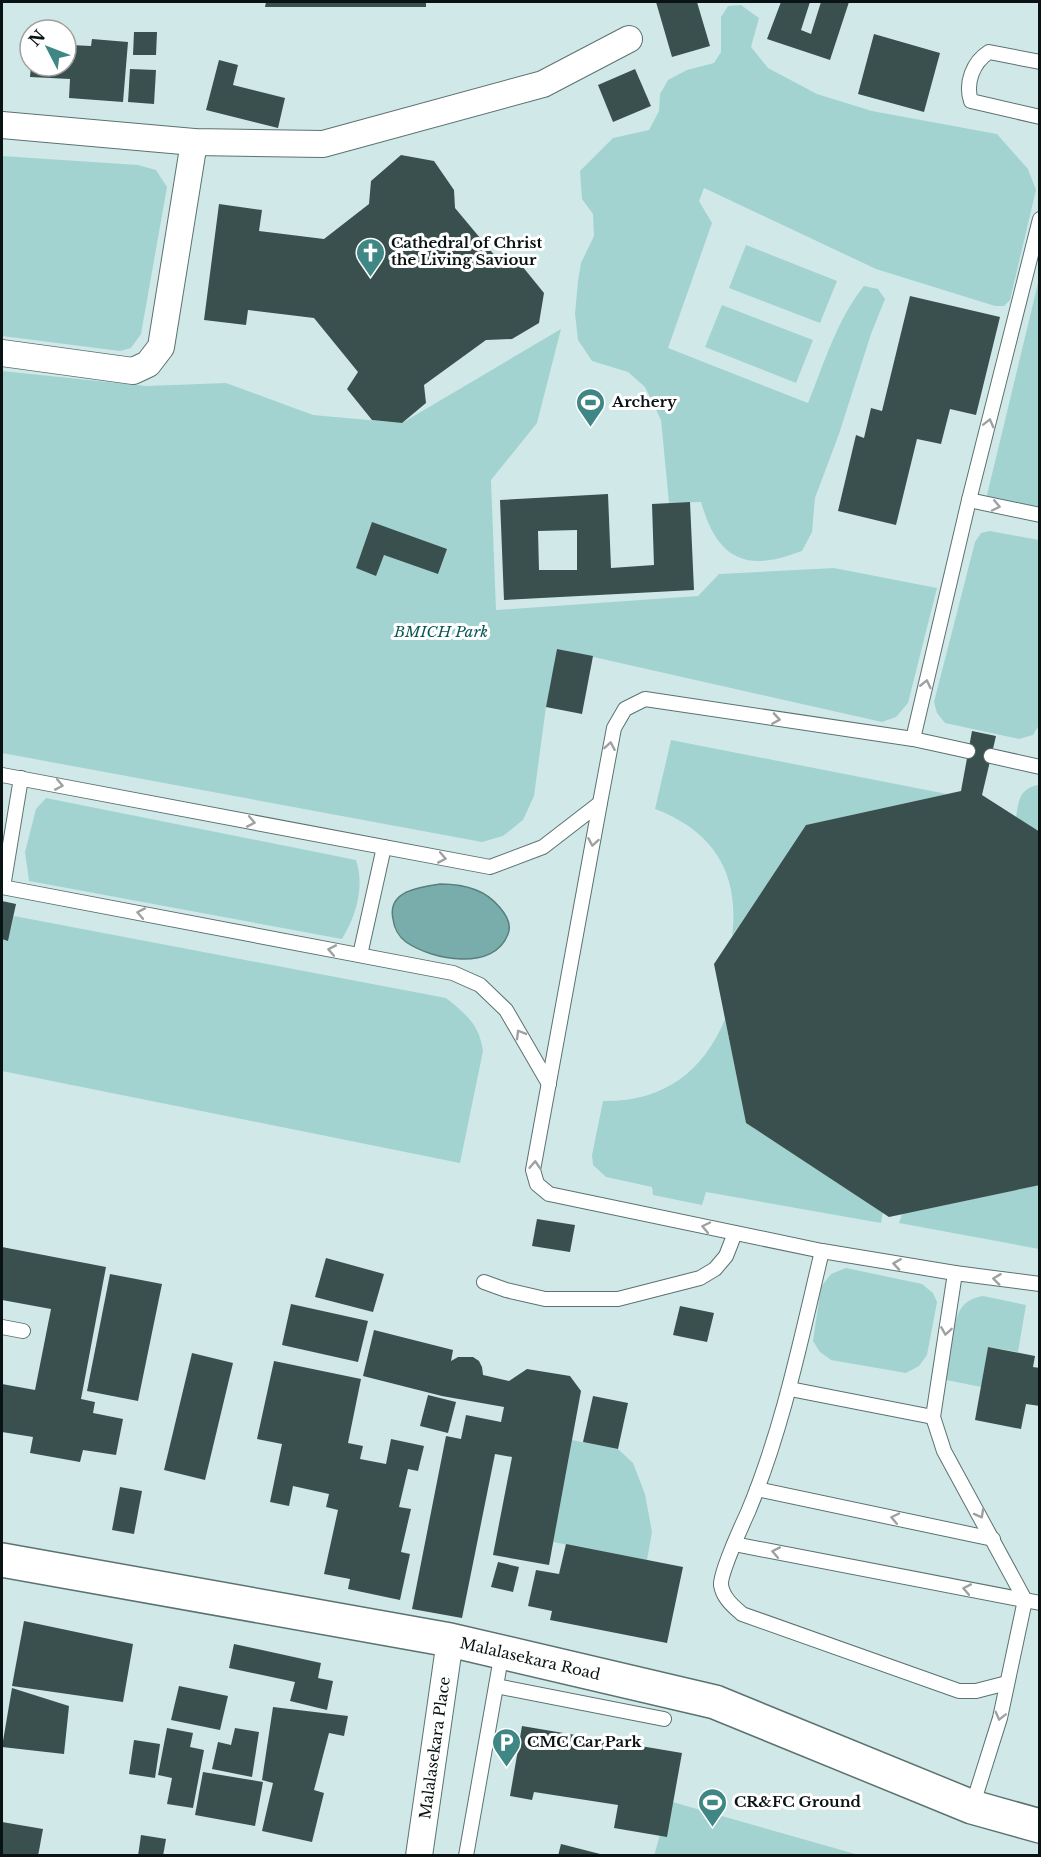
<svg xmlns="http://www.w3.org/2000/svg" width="1041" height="1857" font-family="'Libre Baskerville',serif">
  <rect width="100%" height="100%" fill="#d0e9e8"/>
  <!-- green -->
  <g fill="#a3d3d1">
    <path d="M741,5l18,13 -8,29 17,21 49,26 55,17 125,23 31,35 8,21 -26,110 -6,6h-9l-119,-37 -172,-81 -5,13 13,22 -44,125 140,55c16,-39 29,-84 56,-117l14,3 7,10 -14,35 -32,100 -24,64 -3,34 -10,19c-10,3 -21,8 -32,9 -42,7 -59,-23 -69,-58l-32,1 -8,-83 -16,-33 -17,-15 -36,-11 -14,-21 -3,-26 3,-33 3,-18 13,-27 -1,-22 -11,-15 -2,-28 33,-33 36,-8 10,-19 1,-17 8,-14 19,-10 27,-7 7,-11v-35l7,-11z"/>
    <polygon points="2,156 138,165 156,170 167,187 141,334 131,348 120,351 2,336"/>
    <polygon points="746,245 837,281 820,323 729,288"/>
    <polygon points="1039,279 1039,511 991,501 987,495"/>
    <polygon points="722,305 813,340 796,383 705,347"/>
    <polygon points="561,329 537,423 491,480 496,610 698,596 719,574 834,568 937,588 908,703 896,717 882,722 558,649 546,707 534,796 523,820 503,836 482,842 2,753 2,371 146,386 226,383 313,415 402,423"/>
    <polygon points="990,531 1039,540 1039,725 1033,735 1019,739 945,723 937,713 934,702 975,542 981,533"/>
    <path d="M671,740l276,54 -140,31 -75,111c8,-62 -18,-105 -77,-127z"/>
    <path d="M1037,785l2,1v46l-23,-15c3,-17 3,-27 21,-32z"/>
    <path d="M46,798l310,62c9,27 0,56 -14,79l-313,-58 -4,-29 11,-43z"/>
    <path d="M14,916l432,82c21,17 33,26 37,53l-23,112 -458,-92v-132l6,1z"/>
    <path d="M725,1019l21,104 137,89 -2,11 -175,-31 -4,13 -49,-10 -1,-8 -46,-10 -13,-12 -1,-10 11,-54c59,1 100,-28 122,-82z"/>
    <polygon points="1039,1185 1039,1249 899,1223 902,1214"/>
    <polygon points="846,1268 922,1284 933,1293 937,1302 927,1355 919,1366 906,1373 831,1360 820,1352 813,1341 821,1287 831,1274"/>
    <path d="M983,1296l43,9 -8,47 -30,-5 -7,40 -35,-7c3,-15 7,-58 13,-68 5,-10 13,-14 24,-16z"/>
    <polygon points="572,1440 618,1449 633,1463 645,1494 652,1532 647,1560 553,1542"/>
    <polygon points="669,1801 859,1855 654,1856"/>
  </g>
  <!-- water -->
  <path fill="#78adab" stroke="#577f7d" stroke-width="1.5" d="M440,884c12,0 24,1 36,6 14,5 39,27 32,44 -14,38 -76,26 -102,8 -7,-5 -12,-14 -13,-23 -6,-28 26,-32 47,-35z"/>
  <!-- building -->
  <g fill="#3a504f" fill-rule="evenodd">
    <polygon points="266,2 426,2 426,7 265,7"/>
    <polygon points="656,2 697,2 710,46 672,57"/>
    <polygon points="781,2 810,2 801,30 811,34 821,2 849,2 830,60 767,39"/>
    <polygon points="134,32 157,32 156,55 133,55"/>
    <polygon points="874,34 940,53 924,112 858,94"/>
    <polygon points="92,39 128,42 123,102 69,98 70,79 30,77 31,66 66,66 66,56 71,57 71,45 91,46"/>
    <polygon points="219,60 238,65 233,85 285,98 278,128 206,110"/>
    <polygon points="130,69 156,70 154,104 128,102"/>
    <polygon points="635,69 651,106 613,122 598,85"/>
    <polygon points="401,155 434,161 454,190 455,208 501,263 518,261 544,293 539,323 512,339 486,340 424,385 426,403 402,423 372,420 347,389 358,372 314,318 248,310 246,325 204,320 219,204 262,210 259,231 324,239 369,204 371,181"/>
    <polygon points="910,296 1000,317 976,415 950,409 941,444 917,439 896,525 838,511 856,435 864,438 871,408 882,411"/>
    <path d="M608,494l3,74 43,-3 -2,-61 38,-2 4,88 -190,10 -4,-100zM577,530v40h-38l-1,-39z"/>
    <polygon points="372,522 447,549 438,574 384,555 376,576 356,568"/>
    <polygon points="557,649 593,656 582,714 546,707"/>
    <polygon points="972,731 996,736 982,795 1040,832 1040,1185 889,1217 746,1123 714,964 806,825 961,791"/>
    <polygon points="2,901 16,904 8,941 2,939"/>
    <polygon points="537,1219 575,1225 570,1252 532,1246"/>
    <polygon points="2,1247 106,1267 81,1399 95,1402 93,1413 123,1419 116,1455 83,1450 80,1462 30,1453 33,1437 2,1432 2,1384 35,1390 51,1309 2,1300"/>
    <polygon points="326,1258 384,1274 373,1312 315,1297"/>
    <polygon points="110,1274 162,1284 138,1401 87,1391"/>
    <polygon points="291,1304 368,1321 358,1362 282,1345"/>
    <polygon points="680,1306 714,1313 707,1342 673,1335"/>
    <polygon points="374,1330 453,1350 451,1361 458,1357 473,1357 479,1361 482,1367 483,1375 509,1381 527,1369 570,1376 581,1391 549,1565 493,1555 512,1457 495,1454 462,1618 412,1609 446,1436 461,1439 466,1415 501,1422 504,1407 442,1396 363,1376"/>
    <polygon points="988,1347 1035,1356 1033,1367 1040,1368 1040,1406 1026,1404 1021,1429 975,1420"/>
    <polygon points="192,1353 233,1363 205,1480 164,1470"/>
    <polygon points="274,1361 361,1379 348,1443 363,1446 360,1459 386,1464 391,1439 424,1446 418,1471 408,1469 399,1507 411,1509 401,1552 410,1554 400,1600 348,1589 350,1579 324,1574 338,1510 326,1507 329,1494 293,1486 289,1506 270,1502 282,1444 257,1439"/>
    <polygon points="428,1395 456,1402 448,1433 420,1426"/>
    <polygon points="593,1396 628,1403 618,1449 583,1442"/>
    <polygon points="120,1487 142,1491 134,1534 112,1530"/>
    <polygon points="566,1544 683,1567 667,1643 550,1620 552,1611 528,1606 536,1570 559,1574"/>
    <polygon points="498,1562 519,1567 513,1592 491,1587"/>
    <polygon points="24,1621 133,1644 123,1702 12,1686"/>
    <polygon points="234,1644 321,1663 318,1678 333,1681 327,1710 290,1701 295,1682 229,1668"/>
    <polygon points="179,1686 228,1696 220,1730 171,1720"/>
    <polygon points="12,1688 69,1706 64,1754 2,1747"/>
    <polygon points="273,1707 348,1716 344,1736 329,1733 314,1790 324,1793 312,1842 262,1831 273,1783 262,1780"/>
    <polygon points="522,1726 682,1753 667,1837 614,1828 618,1805 534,1792 532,1800 510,1796"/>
    <polygon points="167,1728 193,1733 190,1747 204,1750 193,1808 167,1804 172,1778 158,1775"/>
    <polygon points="235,1728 259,1732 252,1777 212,1769 218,1742 231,1745"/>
    <polygon points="134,1740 160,1744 155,1778 129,1774"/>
    <polygon points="203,1772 263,1782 255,1826 195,1815"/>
    <polygon points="2,1822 43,1829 38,1856 2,1856"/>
    <polygon points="141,1835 166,1839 163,1856 138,1856"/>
    <polygon points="561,1844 604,1855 604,1856 558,1856"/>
  </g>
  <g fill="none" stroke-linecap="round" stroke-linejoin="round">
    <defs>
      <g id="lane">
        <path d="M1040,62l-51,-10c-16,10 -24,31 -18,49l69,16"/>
        <polyline points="969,500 1040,219"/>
        <polyline points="913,739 968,751"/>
        <polyline points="991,756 1040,767"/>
        <polyline points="2,775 490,867 543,847 600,803 533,1170 537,1184 549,1194 822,1251 955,1273 1040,1284"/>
        <polyline points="600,803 614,728 625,709 645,699 913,739 969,500 1040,515"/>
        <polyline points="2,887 453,973 480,985 506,1010 549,1084"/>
        <polyline points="3,887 21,778"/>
        <polyline points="360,955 384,847"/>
        <path d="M822,1251c-21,88 -39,177 -74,261 -6,13 -28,62 -27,73 2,13 12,21 21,29l217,77h17l31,-8"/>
        <polyline points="955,1273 933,1417 944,1451 1025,1600 1000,1718 972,1807"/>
        <polyline points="484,1282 506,1290 545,1299 618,1299 700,1278 715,1269 726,1256 735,1233"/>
        <polyline points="2,1327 23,1331"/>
        <polyline points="790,1389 933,1417"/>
        <polyline points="757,1489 993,1539"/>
        <polyline points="734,1544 1040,1603"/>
        <polyline points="496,1686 664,1719"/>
        <polyline points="466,1856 502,1652"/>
      </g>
      <g id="street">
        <polyline points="2,125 194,142 323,144 543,84 629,39"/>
        <polyline points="2,353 133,371 148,364 161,347 194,142"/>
        <polyline points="419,1856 450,1640"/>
      </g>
      <polyline id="secondary" points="2,1560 450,1640 715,1702 972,1807 1040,1826"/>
    </defs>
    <!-- lane casing -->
    <use href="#lane" stroke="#5b7270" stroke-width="16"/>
    <!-- street casing -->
    <use href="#street" stroke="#5b7270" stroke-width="28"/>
    <!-- secondary casing -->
    <use href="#secondary" stroke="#5b7270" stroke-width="36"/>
    <!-- lane -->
    <use href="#lane" stroke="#fff" stroke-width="14"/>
    <!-- street -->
    <use href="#street" stroke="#fff" stroke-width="26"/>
    <!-- secondary -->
    <use href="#secondary" stroke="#fff" stroke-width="33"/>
  </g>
  <!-- one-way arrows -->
  <defs><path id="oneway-chevron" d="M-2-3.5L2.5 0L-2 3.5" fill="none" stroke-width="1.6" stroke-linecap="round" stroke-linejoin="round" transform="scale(1.5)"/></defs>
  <g stroke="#9da1a1">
    <use href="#oneway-chevron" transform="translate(989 423) rotate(-76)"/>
    <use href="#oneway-chevron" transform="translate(996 506) rotate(12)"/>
    <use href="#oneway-chevron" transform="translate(926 684) rotate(-77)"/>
    <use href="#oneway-chevron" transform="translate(776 719) rotate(9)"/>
    <use href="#oneway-chevron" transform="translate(610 746) rotate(-80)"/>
    <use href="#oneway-chevron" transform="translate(59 785) rotate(11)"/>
    <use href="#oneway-chevron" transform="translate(251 822) rotate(11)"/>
    <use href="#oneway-chevron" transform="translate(593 842) rotate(100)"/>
    <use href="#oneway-chevron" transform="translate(442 858) rotate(11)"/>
    <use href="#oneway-chevron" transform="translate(141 913) rotate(-169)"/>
    <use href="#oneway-chevron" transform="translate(332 950) rotate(-169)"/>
    <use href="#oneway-chevron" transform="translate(520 1034) rotate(-120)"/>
    <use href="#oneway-chevron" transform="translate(535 1165) rotate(-87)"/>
    <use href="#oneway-chevron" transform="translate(706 1227) rotate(-168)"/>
    <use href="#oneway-chevron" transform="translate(897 1264) rotate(-171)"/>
    <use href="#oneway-chevron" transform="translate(997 1279) rotate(-173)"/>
    <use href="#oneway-chevron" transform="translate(946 1331) rotate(99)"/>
    <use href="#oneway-chevron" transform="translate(980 1514) rotate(61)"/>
    <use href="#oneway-chevron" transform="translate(895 1518) rotate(-168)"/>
    <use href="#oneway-chevron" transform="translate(776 1552) rotate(-169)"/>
    <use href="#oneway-chevron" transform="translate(967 1589) rotate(-169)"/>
    <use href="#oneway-chevron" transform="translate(1000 1716) rotate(104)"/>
  </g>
  <!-- icons -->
  <defs>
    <symbol id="church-pin" viewBox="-11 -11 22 30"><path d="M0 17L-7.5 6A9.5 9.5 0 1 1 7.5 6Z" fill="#3f8785" stroke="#fff"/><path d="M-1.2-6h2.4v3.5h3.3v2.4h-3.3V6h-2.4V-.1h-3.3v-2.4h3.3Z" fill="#fff"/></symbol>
    <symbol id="stadium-pin" viewBox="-11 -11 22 30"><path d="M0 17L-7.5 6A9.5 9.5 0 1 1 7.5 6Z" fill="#3f8785" stroke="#fff"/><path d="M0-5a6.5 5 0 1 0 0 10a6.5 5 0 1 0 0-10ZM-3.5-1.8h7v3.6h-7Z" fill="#fff"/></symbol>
    <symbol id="parking-pin" viewBox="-11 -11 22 30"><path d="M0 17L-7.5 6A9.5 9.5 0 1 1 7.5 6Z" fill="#3f8785" stroke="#fff"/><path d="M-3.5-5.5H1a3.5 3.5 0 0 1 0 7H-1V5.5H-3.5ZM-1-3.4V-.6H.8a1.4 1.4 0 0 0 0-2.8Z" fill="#fff"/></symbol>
  </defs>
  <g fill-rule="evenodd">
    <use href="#church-pin" x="354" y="236" width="33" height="45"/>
    <use href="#stadium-pin" x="574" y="386" width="33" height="45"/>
    <use href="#parking-pin" x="490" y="1726" width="33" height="45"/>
    <use href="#stadium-pin" x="696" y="1786" width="33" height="45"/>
  </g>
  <g text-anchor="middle" stroke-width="6" stroke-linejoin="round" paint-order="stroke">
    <!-- poi labels -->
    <g font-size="15" font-weight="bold" fill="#0a1313" stroke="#fff" text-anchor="start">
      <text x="391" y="248">Cathedral of Christ<tspan x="391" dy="17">the Living Saviour</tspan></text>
      <text x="612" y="407">Archery</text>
      <text x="527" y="1747">CMC Car Park</text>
      <text x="734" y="1807">CR&amp;FC Ground</text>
    </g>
    <!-- park labels -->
    <g font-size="15" font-style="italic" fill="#065755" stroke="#fff">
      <text x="441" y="637">BMICH Park</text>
    </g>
    <!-- street labels -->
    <g font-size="15" fill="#0a1313" stroke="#fff">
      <text transform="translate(530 1659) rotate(13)" y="5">Malalasekara Road</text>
      <text transform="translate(435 1748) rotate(-82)" y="5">Malalasekara Place</text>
    </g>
  </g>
  <!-- border -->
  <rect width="1041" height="1857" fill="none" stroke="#0a1313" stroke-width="6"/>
  <!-- north arrow -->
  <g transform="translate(48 48) rotate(312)"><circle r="28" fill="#ffffff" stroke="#9da1a1" stroke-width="1.5"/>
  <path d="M0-4.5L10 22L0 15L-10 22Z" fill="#3f8785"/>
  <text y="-9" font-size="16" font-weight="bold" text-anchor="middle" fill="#0a1313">N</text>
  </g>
</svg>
